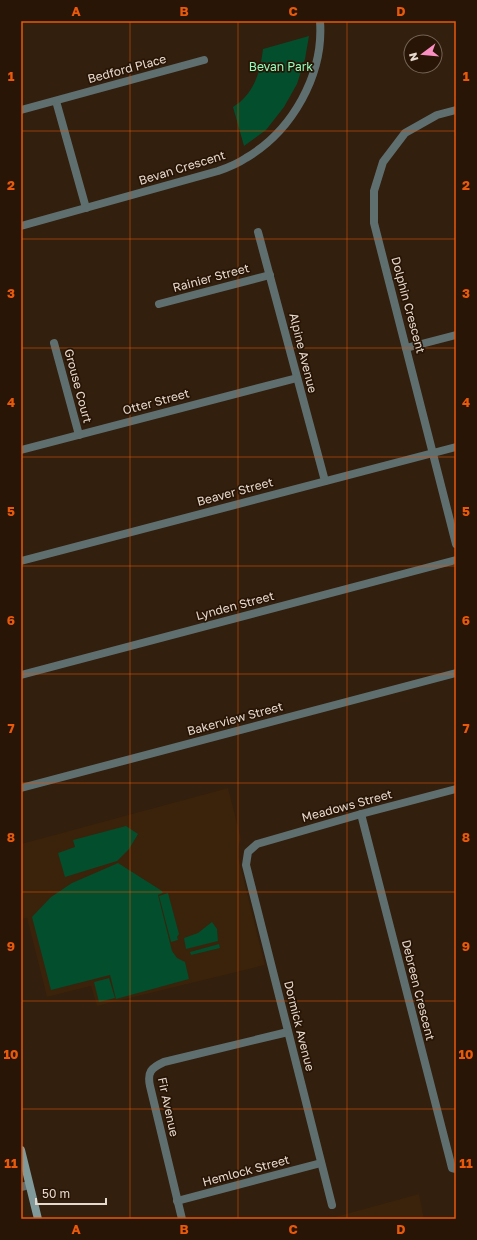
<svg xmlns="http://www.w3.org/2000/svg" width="477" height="1240" font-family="'Golos Text',sans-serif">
  <rect width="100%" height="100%" fill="#321f0d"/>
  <!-- built -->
  <g fill="#3b220b">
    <polygon points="228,788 241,839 238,847 238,857 265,965 97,1006 91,986 47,997 27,918 21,919 21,844"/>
    <polygon points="419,1194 424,1219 331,1219 331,1218"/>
  </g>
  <!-- green -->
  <g fill="#034e2c">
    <path d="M309,36l-4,23 -8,25 -13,23 -18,23 -22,16 -11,-39c4,-3 9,-6 12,-10 12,-13 16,-31 18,-48z"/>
    <polygon points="126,826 138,834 129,849 117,861 65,877 58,853 75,847 73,840"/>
    <polygon points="118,863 162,891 163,893 158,895 172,951 177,958 185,962 189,979 116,999 110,975 51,990 32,917 51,897 72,883"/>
    <polygon points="168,893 179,934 177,937 178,940 171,942 159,896"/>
    <polygon points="212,922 217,929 218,941 186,949 184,938 198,933"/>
    <polygon points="219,944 220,948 191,955 190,952"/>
    <polygon points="109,978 115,998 99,1002 94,982"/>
  </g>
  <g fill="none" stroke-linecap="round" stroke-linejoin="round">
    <!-- minor -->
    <g stroke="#5f6f6f" stroke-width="8">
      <polyline points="56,101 86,208"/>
      <polyline points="21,110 204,60"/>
      <polyline points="456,110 437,115 405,133 383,162 374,191 374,223 456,544"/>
      <polyline points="258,232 325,481"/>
      <polyline points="159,304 270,275"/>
      <polyline points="54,343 79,435"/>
      <polyline points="406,348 456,335"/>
      <polyline points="21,450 297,378"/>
      <polyline points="21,561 456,447"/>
      <polyline points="21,675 456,560"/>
      <polyline points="21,788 456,673"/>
      <polyline points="361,814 450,1160 452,1168 456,1169"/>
      <polyline points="21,1187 29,1185"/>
      <polyline points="177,1201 321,1163"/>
      <polyline points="332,1205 246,865 248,852 257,844 361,814 456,789"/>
      <path d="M182,1219l-32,-133c-3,-14 1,-18 14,-24l124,-30"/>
    </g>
    <!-- tertiary -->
    <path stroke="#5f6f6f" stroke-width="8" d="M21,226l197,-55c9,-3 19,-7 28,-13 46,-27 78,-83 74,-137"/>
    <!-- secondary -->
    <polyline stroke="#80999a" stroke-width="8" points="21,1150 38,1219"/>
  </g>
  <!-- grid -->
  <path fill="none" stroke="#e8590c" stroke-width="1" stroke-opacity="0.55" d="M130,21v1198M238,21v1198M347,21v1198M21,131h435M21,239h435M21,348h435M21,457h435M21,566h435M21,674h435M21,783h435M21,892h435M21,1001h435M21,1109h435"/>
  <g text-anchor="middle" stroke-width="3.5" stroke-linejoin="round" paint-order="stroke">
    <!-- park labels -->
    <g font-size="12" fill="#8ffdbd" stroke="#281505">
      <text x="281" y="71">Bevan Park</text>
    </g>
    <!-- street labels -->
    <g font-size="12" fill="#e6d9ce" stroke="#281505">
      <text transform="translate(127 69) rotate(-15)" y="4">Bedford Place</text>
      <text transform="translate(182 168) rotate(-17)" y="4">Bevan Crescent</text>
      <text transform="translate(211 278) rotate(-15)" y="4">Rainier Street</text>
      <text transform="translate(408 305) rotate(75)" y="4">Dolphin Crescent</text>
      <text transform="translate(303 353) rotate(76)" y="4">Alpine Avenue</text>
      <text transform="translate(78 386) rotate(75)" y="4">Grouse Court</text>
      <text transform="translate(156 402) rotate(-15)" y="4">Otter Street</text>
      <text transform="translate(235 492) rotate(-15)" y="4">Beaver Street</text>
      <text transform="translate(235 606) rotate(-15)" y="4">Lynden Street</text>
      <text transform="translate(235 719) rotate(-15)" y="4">Bakerview Street</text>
      <text transform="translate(347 806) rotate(-15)" y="4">Meadows Street</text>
      <text transform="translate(418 990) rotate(76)" y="4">Debreen Crescent</text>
      <text transform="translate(299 1026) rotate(76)" y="4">Dormick Avenue</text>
      <text transform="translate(168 1107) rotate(78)" y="4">Fir Avenue</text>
      <text transform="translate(246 1171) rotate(-15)" y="4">Hemlock Street</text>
    </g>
  </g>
  <!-- border -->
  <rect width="477" height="1240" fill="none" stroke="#281505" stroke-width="44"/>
  <!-- north arrow -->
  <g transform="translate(423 54) rotate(254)"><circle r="19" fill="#281505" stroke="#746355"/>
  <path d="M0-3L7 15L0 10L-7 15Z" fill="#fc8fc2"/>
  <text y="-6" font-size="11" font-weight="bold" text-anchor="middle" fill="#e6d9ce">N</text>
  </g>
  <!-- scale -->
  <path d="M36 1198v6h70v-6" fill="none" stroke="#e6d9ce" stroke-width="2"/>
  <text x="42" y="1198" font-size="12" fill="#e6d9ce" stroke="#281505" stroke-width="3" paint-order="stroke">50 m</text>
  <rect x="22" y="22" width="433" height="1196" fill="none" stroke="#e8590c" stroke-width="1.5"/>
  <g font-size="13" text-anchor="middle" font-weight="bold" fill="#e8590c">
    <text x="76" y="16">A</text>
    <text x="184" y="16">B</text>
    <text x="293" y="16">C</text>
    <text x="401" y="16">D</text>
    <text x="11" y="81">1</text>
    <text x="466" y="81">1</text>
    <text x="11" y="190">2</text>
    <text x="466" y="190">2</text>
    <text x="11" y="298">3</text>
    <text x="466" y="298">3</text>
    <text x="11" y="407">4</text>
    <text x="466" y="407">4</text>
    <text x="11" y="516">5</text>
    <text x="466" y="516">5</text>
    <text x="11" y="625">6</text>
    <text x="466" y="625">6</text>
    <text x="11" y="733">7</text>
    <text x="466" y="733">7</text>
    <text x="11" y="842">8</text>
    <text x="466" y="842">8</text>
    <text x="11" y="951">9</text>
    <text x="466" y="951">9</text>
    <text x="11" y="1059">10</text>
    <text x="466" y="1059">10</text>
    <text x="11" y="1168">11</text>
    <text x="466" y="1168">11</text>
    <text x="76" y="1234">A</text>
    <text x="184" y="1234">B</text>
    <text x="293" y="1234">C</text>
    <text x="401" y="1234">D</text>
  </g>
</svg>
